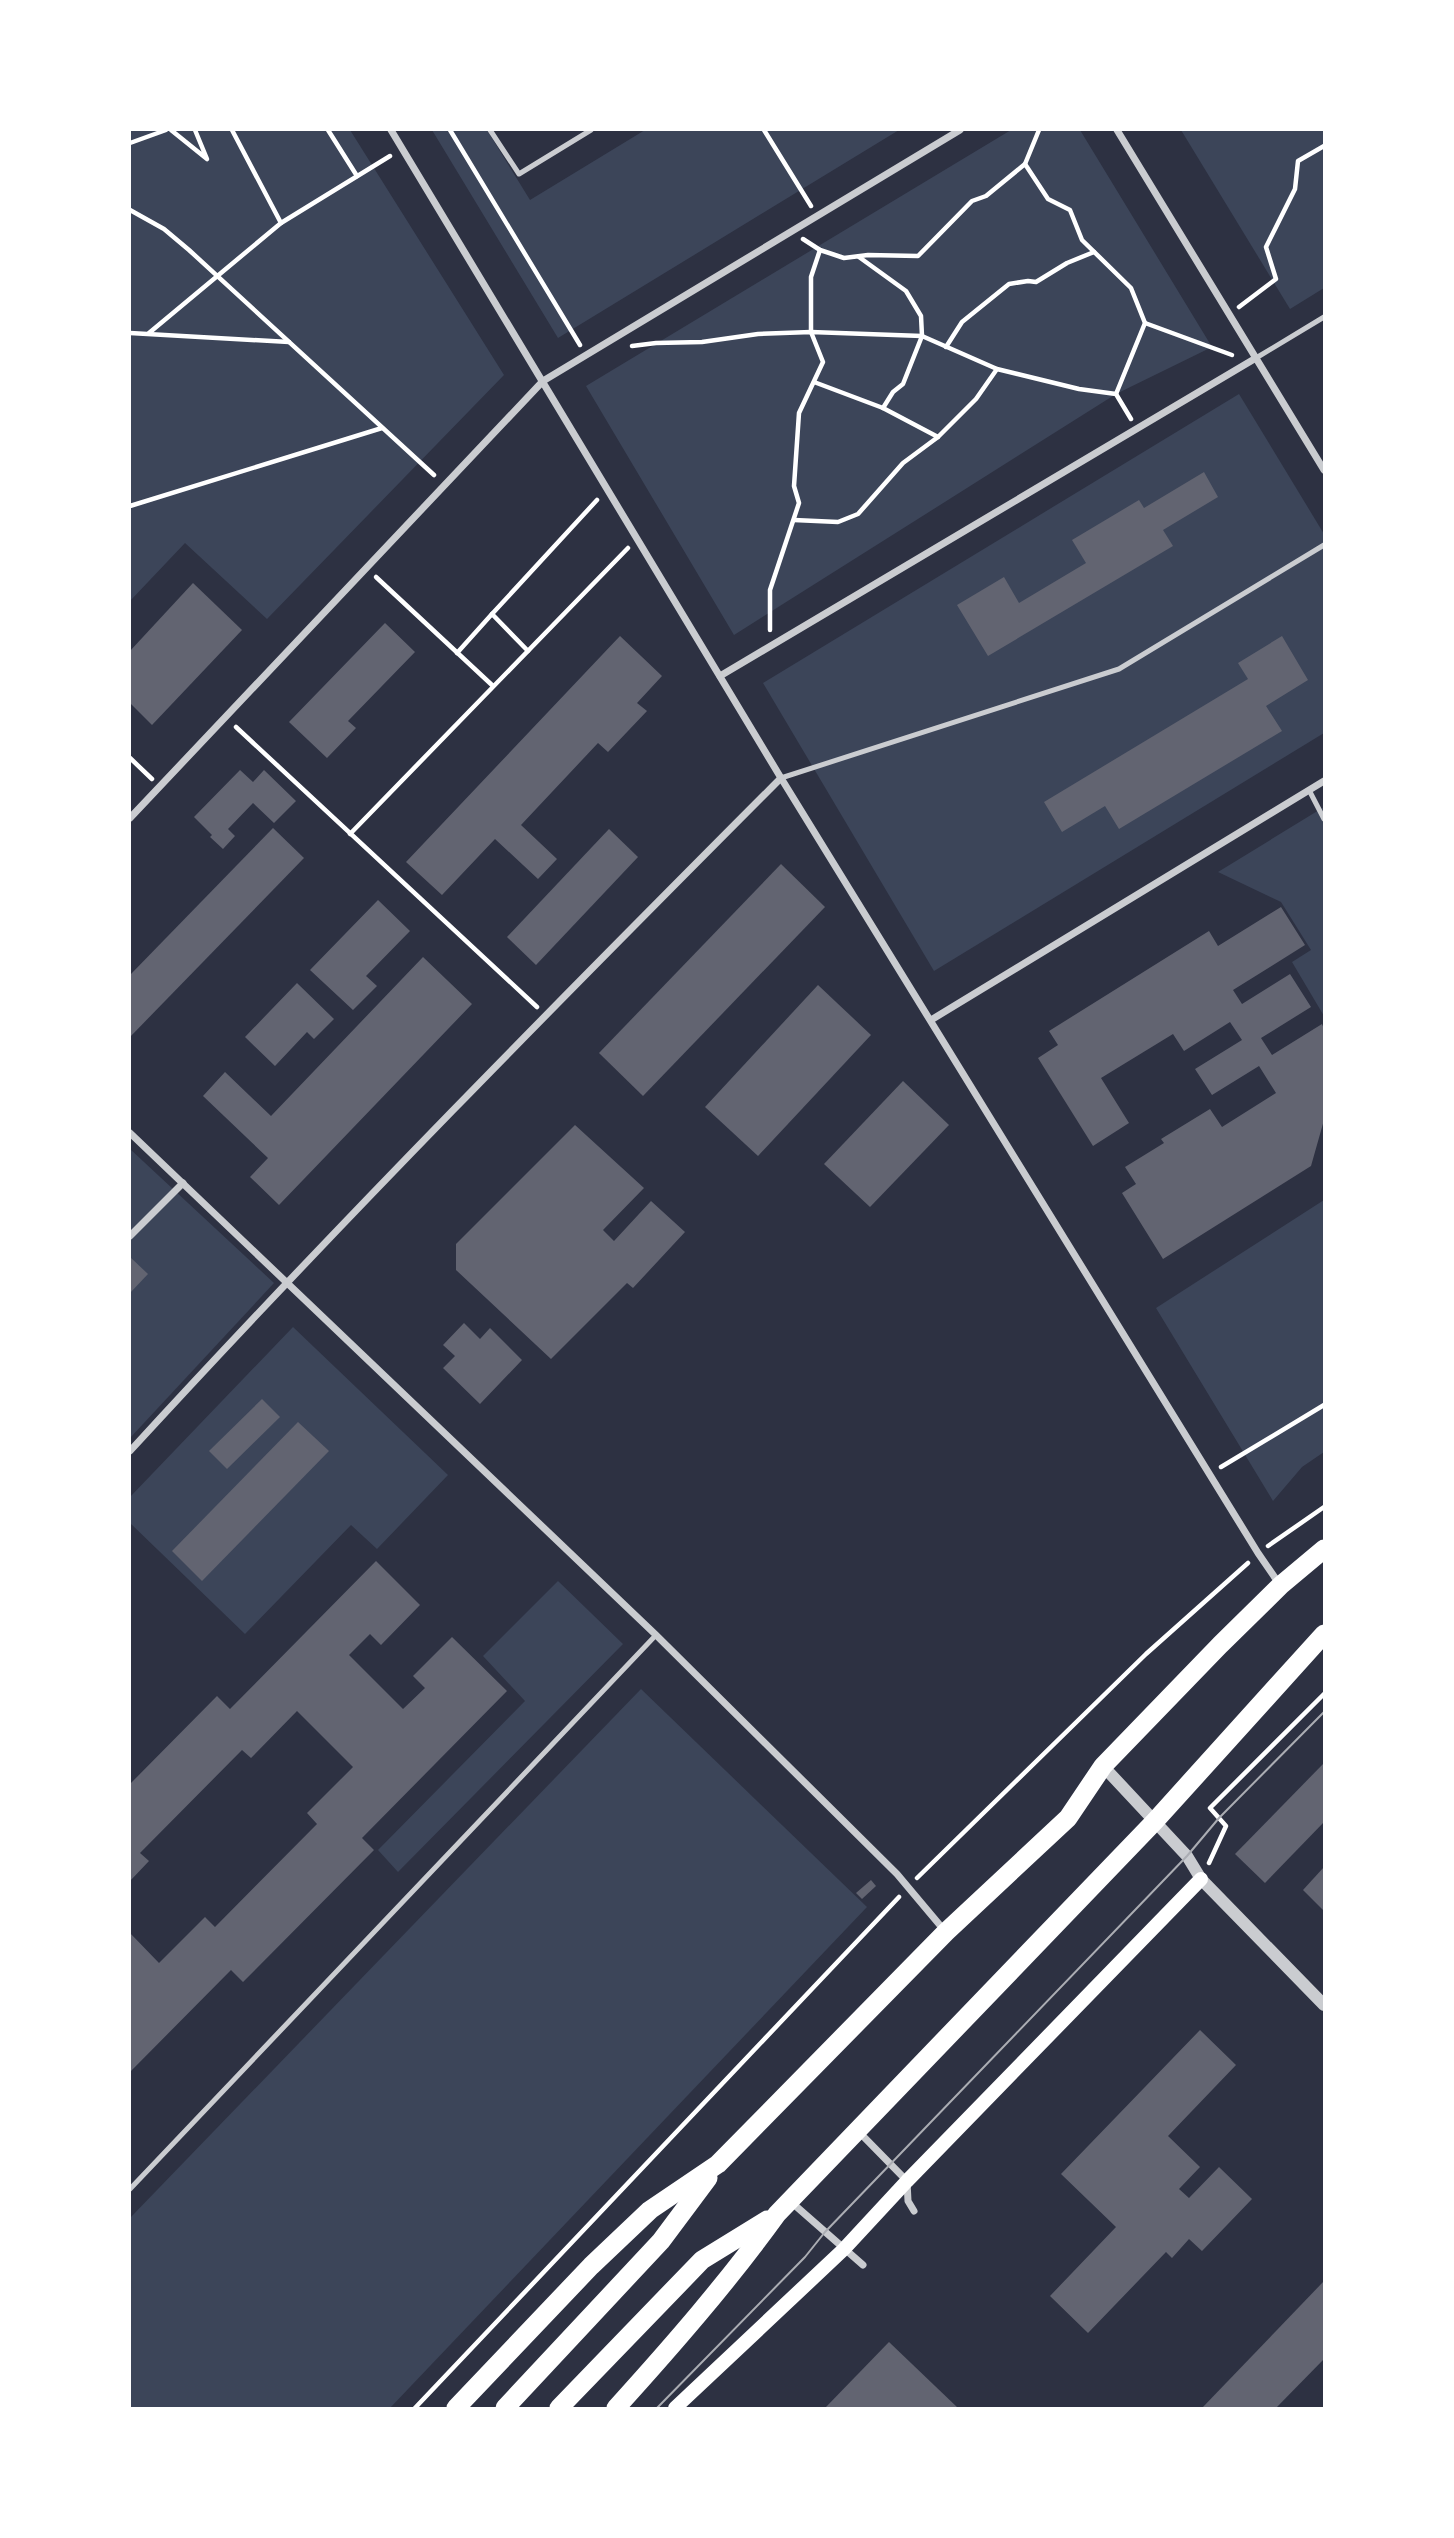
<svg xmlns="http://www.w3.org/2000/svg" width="1454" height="2538" font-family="'Public Sans',sans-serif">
  <rect width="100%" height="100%" fill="#2d3142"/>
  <!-- green -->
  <g fill="#3c4559">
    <polygon points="130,130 350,130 504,375 267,619 185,543 130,601"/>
    <polygon points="432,130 487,130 530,200 645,130 899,130 558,338"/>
    <polygon points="1011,130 1080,130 1212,347 1116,394 734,635 586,386"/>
    <polygon points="1181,130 1324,130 1324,288 1290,309"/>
    <polygon points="1239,394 1324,534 1324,733 934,971 763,683"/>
    <polygon points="1324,807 1324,1016 1292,962 1311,950 1281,902 1218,872"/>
    <polygon points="130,1149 274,1283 130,1438"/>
    <polygon points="1324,1200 1324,1452 1302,1467 1273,1501 1156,1308"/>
    <polygon points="293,1327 448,1475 377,1549 351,1525 245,1634 130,1523 130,1497"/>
    <polygon points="558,1581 623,1644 398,1872 378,1850 525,1701 483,1656"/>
    <polygon points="641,1689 867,1907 390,2408 130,2408 130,2218"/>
  </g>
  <!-- building -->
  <g fill="#626471">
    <polygon points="1204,472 1218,497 1163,530 1173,546 988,656 957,605 1004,577 1019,603 1086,563 1072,540 1139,500 1144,508"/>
    <polygon points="193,583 242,630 152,725 130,703 130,651"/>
    <polygon points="385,623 415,652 348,721 356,728 327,758 289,722"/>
    <polygon points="620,636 662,676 637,703 647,711 608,752 598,743 521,825 557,859 538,879 495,839 442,895 406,862"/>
    <polygon points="1282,636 1308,680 1266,706 1282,731 1119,829 1105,806 1062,832 1044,802 1248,679 1238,663"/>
    <polygon points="240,770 253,782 264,770 296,801 274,823 253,803 228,829 235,836 223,849 210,837 212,835 194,817"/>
    <polygon points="273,828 304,858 130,1037 130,975"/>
    <polygon points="609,829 638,857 536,965 507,937"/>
    <polygon points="781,864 825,907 643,1096 599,1053"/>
    <polygon points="378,900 410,931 366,976 377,986 353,1010 310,970"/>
    <polygon points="1281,907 1305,945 1233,990 1242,1004 1290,974 1311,1007 1261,1038 1272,1055 1322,1024 1324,1029 1324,1120 1311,1166 1163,1259 1122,1193 1136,1184 1125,1167 1164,1143 1161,1139 1210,1109 1222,1127 1276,1093 1259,1066 1212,1095 1195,1069 1242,1040 1230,1022 1184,1051 1173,1034 1101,1078 1129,1123 1093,1146 1038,1058 1058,1045 1049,1031 1209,931 1218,946"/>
    <polygon points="423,957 472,1004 279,1205 250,1177 268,1158 203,1096 225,1072 271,1116"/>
    <polygon points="297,983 334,1019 314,1039 307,1032 275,1066 245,1037"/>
    <polygon points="818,985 871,1035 758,1156 705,1107"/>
    <polygon points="903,1081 949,1125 870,1207 824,1164"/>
    <polygon points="575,1125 644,1188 603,1230 614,1241 651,1201 685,1232 633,1288 627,1283 551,1359 456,1270 456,1244"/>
    <polygon points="130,1257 148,1274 130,1293"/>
    <polygon points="464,1323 480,1339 490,1328 522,1360 480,1404 443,1368 455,1356 443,1345"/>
    <polygon points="262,1399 280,1417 227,1469 209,1451"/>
    <polygon points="298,1422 329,1451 202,1581 172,1551"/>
    <polygon points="376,1561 420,1605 381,1645 370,1634 349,1655 403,1709 425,1688 413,1676 452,1637 507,1691 362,1838 374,1850 243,1982 231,1970 130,2072 130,1933 159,1963 205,1917 215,1927 317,1824 307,1813 353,1767 297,1711 251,1758 242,1750 140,1853 149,1861 130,1881 130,1784 217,1696 230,1709"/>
    <polygon points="1324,1763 1324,1822 1265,1883 1235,1854"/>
    <polygon points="1324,1867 1324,1911 1303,1890"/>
    <polygon points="871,1880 876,1886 862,1899 856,1893"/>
    <polygon points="1200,2030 1236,2065 1168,2136 1200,2167 1179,2189 1189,2198 1219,2167 1252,2199 1202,2251 1189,2239 1172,2258 1166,2252 1088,2333 1050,2296 1116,2227 1061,2174"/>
    <polygon points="1324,2281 1324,2359 1276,2408 1202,2408"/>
    <polygon points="889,2342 958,2408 825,2408"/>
  </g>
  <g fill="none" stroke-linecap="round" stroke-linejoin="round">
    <!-- path -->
    <g stroke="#fff" stroke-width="4.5">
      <polyline points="171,130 207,159 195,130"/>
      <polyline points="232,130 281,223"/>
      <polyline points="328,130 357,176"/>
      <polyline points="450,130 580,345"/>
      <polyline points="764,130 811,206"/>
      <polyline points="130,143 166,130"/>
      <polyline points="1025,164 1039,130"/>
      <polyline points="130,210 164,229 189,250 434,475"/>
      <polyline points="803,239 820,250 844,258 868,255 918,256 972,201 986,196 1025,164 1048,199 1070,210 1082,240 1131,288 1145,323 1116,394"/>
      <polyline points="859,257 906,291 921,316 922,336 903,384 893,392 883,408"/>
      <polyline points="1239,307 1276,279 1266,247 1295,189 1298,161 1324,146"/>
      <polyline points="1145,323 1232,355"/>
      <polyline points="130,333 289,342"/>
      <polyline points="149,333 281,223 390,156"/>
      <polyline points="632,346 656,343 702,342 758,334 811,332 922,336 997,369 1079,389 1116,394 1131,419"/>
      <polyline points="946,347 962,322 1009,284 1028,281 1036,282 1067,263 1094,252"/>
      <polyline points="814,382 883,408 938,437"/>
      <polyline points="130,506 382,428"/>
      <polyline points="794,520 838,522 858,514 903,463 938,437 976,399 997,369"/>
      <polyline points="376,577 493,686"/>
      <polyline points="492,614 597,500"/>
      <polyline points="770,630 770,590 799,503 794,486 799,413 823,362 811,332 811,277 820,250"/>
      <polyline points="457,653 492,614 528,651"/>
      <polyline points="236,727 537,1007"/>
      <polyline points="130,758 152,779"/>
      <polyline points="350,834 628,548"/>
      <polyline points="1221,1467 1324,1405"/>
      <polyline points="1268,1546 1324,1507"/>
      <polyline points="1209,1863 1226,1826 1210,1808 1324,1694"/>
      <polyline points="917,1878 1146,1654 1248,1563"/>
      <polyline points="415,2408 899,1897"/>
    </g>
    <!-- service -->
    <g stroke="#caccd0" stroke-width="5">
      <polyline points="490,130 519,174 591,130"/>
      <polyline points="1256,358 1324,317"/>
      <polyline points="781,778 1119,669 1324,545"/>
      <polyline points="1309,790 1324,819"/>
      <polyline points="130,2189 656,1635"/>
    </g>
    <!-- minor -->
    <g stroke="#caccd0" stroke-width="7">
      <polyline points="391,130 781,778 1258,1553 1280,1585"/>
      <polyline points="1117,130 1324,470"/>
      <polyline points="720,676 1256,358"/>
      <polyline points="130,818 543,381 960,130"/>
      <polyline points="931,1020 1324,781"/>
      <polyline points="130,1133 656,1635 897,1874 944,1930"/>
      <polyline points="130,1236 183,1183"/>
      <path d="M130,1451c211,-230 431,-452 651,-673"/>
      <polyline points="859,2132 907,2181 908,2201 914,2211"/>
      <polyline points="790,2201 863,2265"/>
    </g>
    <!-- tertiary -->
    <polyline stroke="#caccd0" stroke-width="12" points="1103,1766 1187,1856 1201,1879 1324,2005"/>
    <!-- secondary -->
    <polyline stroke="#fff" stroke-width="14" points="675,2408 844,2249 907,2181 1201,1879"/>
    <!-- trunk -->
    <g stroke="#fff" stroke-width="19">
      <polyline points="456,2408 591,2266 650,2210 718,2164 946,1932 1068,1818 1103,1766 1220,1645 1281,1585 1324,1549"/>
      <polyline points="505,2408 661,2241 708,2178"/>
      <polyline points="559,2408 702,2260 767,2220"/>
      <path d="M616,2408c57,-63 111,-125 161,-194l378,-393 169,-187"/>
    </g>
    <!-- tram -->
    <polyline stroke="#abadb3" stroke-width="2" points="657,2408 805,2257 825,2232 1187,1856 1219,1818 1324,1712"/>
  </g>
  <!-- border -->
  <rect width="1454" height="2538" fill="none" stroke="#ffffff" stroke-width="262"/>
</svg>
